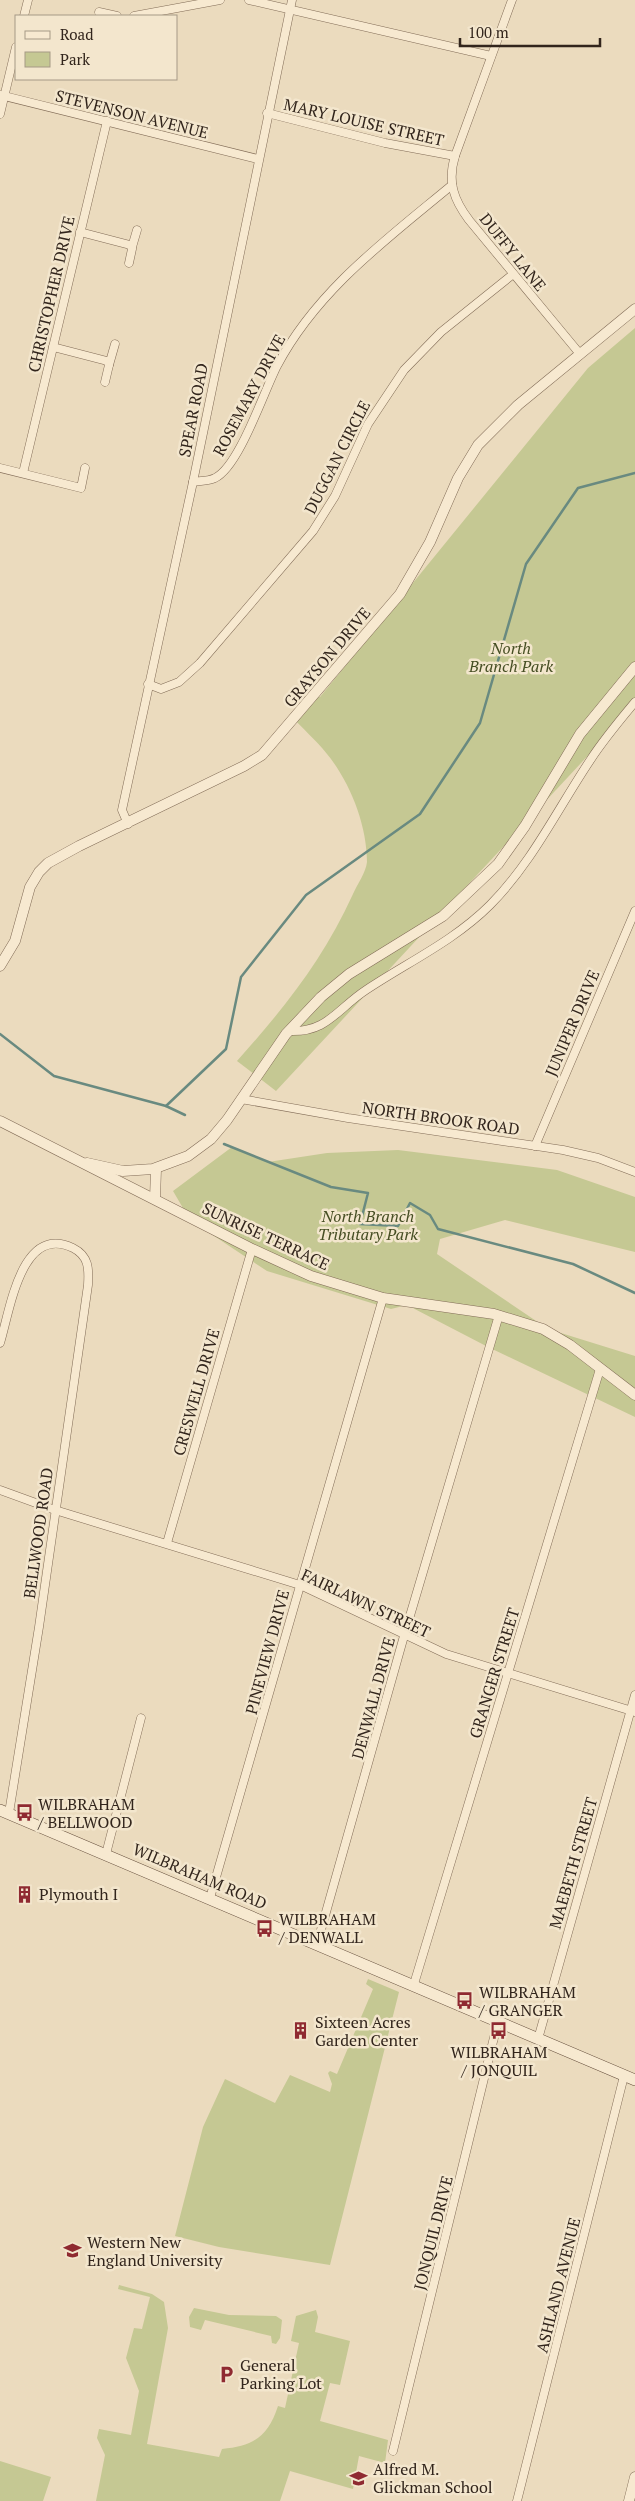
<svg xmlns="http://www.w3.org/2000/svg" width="635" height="2501" font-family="'PT Serif',serif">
  <rect width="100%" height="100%" fill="#ebdbbe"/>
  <!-- green -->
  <g fill="#c5c893">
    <path d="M635,328v377l-359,386 -39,-30c48,-54 86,-101 116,-167 4,-9 13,-22 14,-32 0,-37 -17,-80 -40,-108 -11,-14 -25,-26 -37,-39l22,-23 8,5 268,-329z"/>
    <polygon points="232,1147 268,1162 327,1153 398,1150 557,1170 635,1197 635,1252 505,1220 440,1239 437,1254 548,1329 635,1356 635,1417 488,1347 407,1305 391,1309 267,1271 190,1220 173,1191"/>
    <polygon points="368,1979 399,1992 330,2265 219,2247 175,2236 203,2127 225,2079 275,2103 290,2075 330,2092 332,2084 328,2073 330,2071 337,2074 373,1989 366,1984"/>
    <path d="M119,2285l33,9 12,8 4,26 -21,116 72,13 3,-8c31,-3 46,-12 56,-43l7,2 14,-65 -8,-2 5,-25 20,-6 2,7 -3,15 35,9 -10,44 -10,-2 -10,38 68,19 -3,23 -26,-7 -6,33 -63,-18 -10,30h-184l9,-46 -8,-17 2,-9 32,6 8,-44 -13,-33 8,-30 8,1 8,-32 -32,-8z"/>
    <polygon points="194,2308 229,2315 276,2316 282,2320 280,2338 276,2344 272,2343 271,2336 205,2320 201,2330 190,2327 189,2317"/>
    <polygon points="0,2461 51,2477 43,2501 0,2501"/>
  </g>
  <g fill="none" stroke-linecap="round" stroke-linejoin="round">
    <!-- stream -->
    <g stroke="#698a80" stroke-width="2.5">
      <polyline points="0,1034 54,1076 166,1106 226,1049 241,977 306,895 420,814 480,723 526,564 578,488 635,473"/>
      <polyline points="166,1106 185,1115"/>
      <polyline points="224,1144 331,1187 368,1193 360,1224 398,1226 410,1203 430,1215 438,1229 573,1264 635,1293"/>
    </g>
    <defs>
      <g id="minor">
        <polyline points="249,0 491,56"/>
        <path d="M512,0l-57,156c-8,26 -1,44 14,64l111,134"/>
        <polyline points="99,12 117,16"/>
        <polyline points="24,16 28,0"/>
        <polyline points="134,16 220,0"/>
        <polyline points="0,95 258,159"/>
        <polyline points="267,113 385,143 455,156"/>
        <polyline points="0,114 16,47"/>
        <polyline points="80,232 130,245 132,249 129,263"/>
        <polyline points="132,247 137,230"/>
        <polyline points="53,347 107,361 109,365 105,382"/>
        <polyline points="109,365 115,344"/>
        <polyline points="0,468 81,488 85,468"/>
        <polyline points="23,473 107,121"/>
        <path d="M193,482c7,-1 16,-1 22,-4 24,-11 49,-87 62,-112 40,-76 110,-127 175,-181"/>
        <polyline points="148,684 161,689 179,682 200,663 313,531 335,496 368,424 404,370 441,332 512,275"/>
        <polyline points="128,824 122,810 193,482 292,0"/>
        <path d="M289,1031c38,2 48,-22 77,-41 42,-28 88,-49 124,-85 42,-42 68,-97 101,-146 13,-20 29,-39 44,-57"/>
        <polyline points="241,1099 348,1118 563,1150 598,1158 635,1172"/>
        <polyline points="535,1146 635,911"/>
        <path d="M0,1343c10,-32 21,-120 73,-95 16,8 16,21 15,37l-49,342 -30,186"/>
        <polyline points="0,1490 55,1510 300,1585 446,1654 635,1712"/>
        <polyline points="167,1543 252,1249"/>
        <polyline points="106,1854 141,1718"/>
        <polyline points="210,1898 383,1298"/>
        <polyline points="317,1944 404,1636 499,1315"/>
        <polyline points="414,1984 600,1369"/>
        <polyline points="538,2039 635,1695"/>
        <polyline points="393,2451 498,2021"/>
        <polyline points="517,2501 624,2076"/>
      </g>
      <g id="tertiary">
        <polyline points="0,966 15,941 30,887 39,872 48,863 79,846 244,766 262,755 400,594 430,542 458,478 478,445 518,405 635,309"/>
        <polyline points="0,1121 250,1248 311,1276 383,1298 494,1314 543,1329 570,1345 635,1395"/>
        <polyline points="87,1163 123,1171 153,1169 188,1156 211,1139 227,1120 286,1034 321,997 349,974 443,916 498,864 525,826 580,734 635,667"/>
        <polyline points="155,1199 156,1169"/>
        <polyline points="629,2501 635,2477"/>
      </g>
      <polyline id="secondary" points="0,1810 635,2080"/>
    </defs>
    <!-- minor casing -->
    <use href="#minor" stroke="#826c57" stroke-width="9"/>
    <!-- tertiary casing -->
    <use href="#tertiary" stroke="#826c57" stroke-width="11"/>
    <!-- secondary casing -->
    <use href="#secondary" stroke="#644d3b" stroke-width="12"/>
    <!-- minor -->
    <use href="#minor" stroke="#f7e9d0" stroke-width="8"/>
    <!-- tertiary -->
    <use href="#tertiary" stroke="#f7e9d0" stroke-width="10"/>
    <!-- secondary -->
    <use href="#secondary" stroke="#f7e9d0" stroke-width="11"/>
  </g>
  <!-- icons -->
  <defs>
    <symbol id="bus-bare" viewBox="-9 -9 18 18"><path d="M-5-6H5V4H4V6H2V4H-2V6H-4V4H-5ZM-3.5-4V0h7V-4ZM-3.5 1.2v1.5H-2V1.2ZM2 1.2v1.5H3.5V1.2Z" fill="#8f2a31" stroke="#f3e6cd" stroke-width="2.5" paint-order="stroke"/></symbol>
    <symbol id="building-bare" viewBox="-9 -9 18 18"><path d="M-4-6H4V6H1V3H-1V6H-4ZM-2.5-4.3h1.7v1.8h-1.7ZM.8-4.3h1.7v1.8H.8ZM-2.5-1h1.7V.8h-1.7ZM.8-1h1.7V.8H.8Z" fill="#8f2a31" stroke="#f3e6cd" stroke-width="2.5" paint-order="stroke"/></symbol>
    <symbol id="university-bare" viewBox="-9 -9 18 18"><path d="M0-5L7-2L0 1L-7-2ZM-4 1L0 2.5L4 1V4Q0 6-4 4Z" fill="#8f2a31" stroke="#f3e6cd" stroke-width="2.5" paint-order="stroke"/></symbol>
    <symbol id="parking-bare" viewBox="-9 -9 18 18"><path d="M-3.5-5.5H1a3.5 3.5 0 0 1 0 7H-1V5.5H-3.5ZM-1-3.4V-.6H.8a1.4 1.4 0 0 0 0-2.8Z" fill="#8f2a31" stroke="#f3e6cd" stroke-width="2.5" paint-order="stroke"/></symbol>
    <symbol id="school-bare" viewBox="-9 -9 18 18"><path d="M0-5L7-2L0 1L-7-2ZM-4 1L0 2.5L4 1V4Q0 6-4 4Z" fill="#8f2a31" stroke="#f3e6cd" stroke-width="2.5" paint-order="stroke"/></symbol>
  </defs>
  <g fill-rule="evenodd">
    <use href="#bus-bare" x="12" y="1800" width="25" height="25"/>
    <use href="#building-bare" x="12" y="1882" width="25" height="25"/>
    <use href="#bus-bare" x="252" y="1916" width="25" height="25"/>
    <use href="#bus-bare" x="452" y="1988" width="25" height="25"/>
    <use href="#building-bare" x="288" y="2018" width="25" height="25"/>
    <use href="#bus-bare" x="486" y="2018" width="25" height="25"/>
    <use href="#university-bare" x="60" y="2238" width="25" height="25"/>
    <use href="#parking-bare" x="214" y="2362" width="25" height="25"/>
    <use href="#school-bare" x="346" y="2466" width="25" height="25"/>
  </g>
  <g text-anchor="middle" stroke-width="5" stroke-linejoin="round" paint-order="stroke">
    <!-- street labels -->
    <g font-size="16" fill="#32251c" stroke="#f3e6cd">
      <text transform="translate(132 114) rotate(14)" y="6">STEVENSON AVENUE</text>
      <text transform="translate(364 122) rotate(13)" y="6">MARY LOUISE STREET</text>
      <text transform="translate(513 252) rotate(51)" y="6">DUFFY LANE</text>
      <text transform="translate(51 294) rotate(-77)" y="6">CHRISTOPHER DRIVE</text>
      <text transform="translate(249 395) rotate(-62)" y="6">ROSEMARY DRIVE</text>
      <text transform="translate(193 410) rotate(-79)" y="6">SPEAR ROAD</text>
      <text transform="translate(337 457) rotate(-63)" y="6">DUGGAN CIRCLE</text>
      <text transform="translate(327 657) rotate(-50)" y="6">GRAYSON DRIVE</text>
      <text transform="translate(572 1023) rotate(-67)" y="6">JUNIPER DRIVE</text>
      <text transform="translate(441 1118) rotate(8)" y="6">NORTH BROOK ROAD</text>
      <text transform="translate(266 1236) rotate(25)" y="6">SUNRISE TERRACE</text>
      <text transform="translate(196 1392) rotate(-74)" y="6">CRESWELL DRIVE</text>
      <text transform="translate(38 1533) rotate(-82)" y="6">BELLWOOD ROAD</text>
      <text transform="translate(366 1603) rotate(25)" y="6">FAIRLAWN STREET</text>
      <text transform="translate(267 1652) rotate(-75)" y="6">PINEVIEW DRIVE</text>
      <text transform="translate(494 1673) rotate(-73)" y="6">GRANGER STREET</text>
      <text transform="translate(373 1698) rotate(-75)" y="6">DENWALL DRIVE</text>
      <text transform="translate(573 1863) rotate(-74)" y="6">MAEBETH STREET</text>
      <text transform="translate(200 1876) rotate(23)" y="6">WILBRAHAM ROAD</text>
      <text transform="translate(433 2233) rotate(-76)" y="6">JONQUIL DRIVE</text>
      <text transform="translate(558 2285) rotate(-76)" y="6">ASHLAND AVENUE</text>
    </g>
    <!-- park labels -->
    <g font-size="16" font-style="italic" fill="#464e23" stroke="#f3e6cd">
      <text x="511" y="654">North<tspan x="511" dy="18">Branch Park</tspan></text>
      <text x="368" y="1222">North Branch<tspan x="368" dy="18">Tributary Park</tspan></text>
    </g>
    <!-- poi labels -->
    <g font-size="16" fill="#32251c" stroke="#f3e6cd" text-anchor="start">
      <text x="38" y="1810">WILBRAHAM<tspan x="38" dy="18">/ BELLWOOD</tspan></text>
      <text x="39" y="1900">Plymouth I</text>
      <text x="279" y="1925">WILBRAHAM<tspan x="279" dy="18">/ DENWALL</tspan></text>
      <text x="479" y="1998">WILBRAHAM<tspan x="479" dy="18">/ GRANGER</tspan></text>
      <text x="315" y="2028">Sixteen Acres<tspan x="315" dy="18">Garden Center</tspan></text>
      <text x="499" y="2058" text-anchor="middle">WILBRAHAM<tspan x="499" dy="18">/ JONQUIL</tspan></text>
      <text x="87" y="2248">Western New<tspan x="87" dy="18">England University</tspan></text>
      <text x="240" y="2371">General<tspan x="240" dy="18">Parking Lot</tspan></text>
      <text x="373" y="2475">Alfred M.<tspan x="373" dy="18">Glickman School</tspan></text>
    </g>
  </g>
  <!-- legend -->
  <rect x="15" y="15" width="162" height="65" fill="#f3e6cd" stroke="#a69986"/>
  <rect x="25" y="31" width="25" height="8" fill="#f7e9d0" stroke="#a69986"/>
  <text x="60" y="40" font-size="15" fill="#32251c">Road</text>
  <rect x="25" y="52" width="25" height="15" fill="#c5c893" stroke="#a69986"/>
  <text x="60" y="65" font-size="15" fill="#32251c">Park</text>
  <!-- scale -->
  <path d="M460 38v8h140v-8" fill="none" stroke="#32251c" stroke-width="2.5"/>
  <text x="468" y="38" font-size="15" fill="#32251c" stroke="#f3e6cd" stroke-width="4" paint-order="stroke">100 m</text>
</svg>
